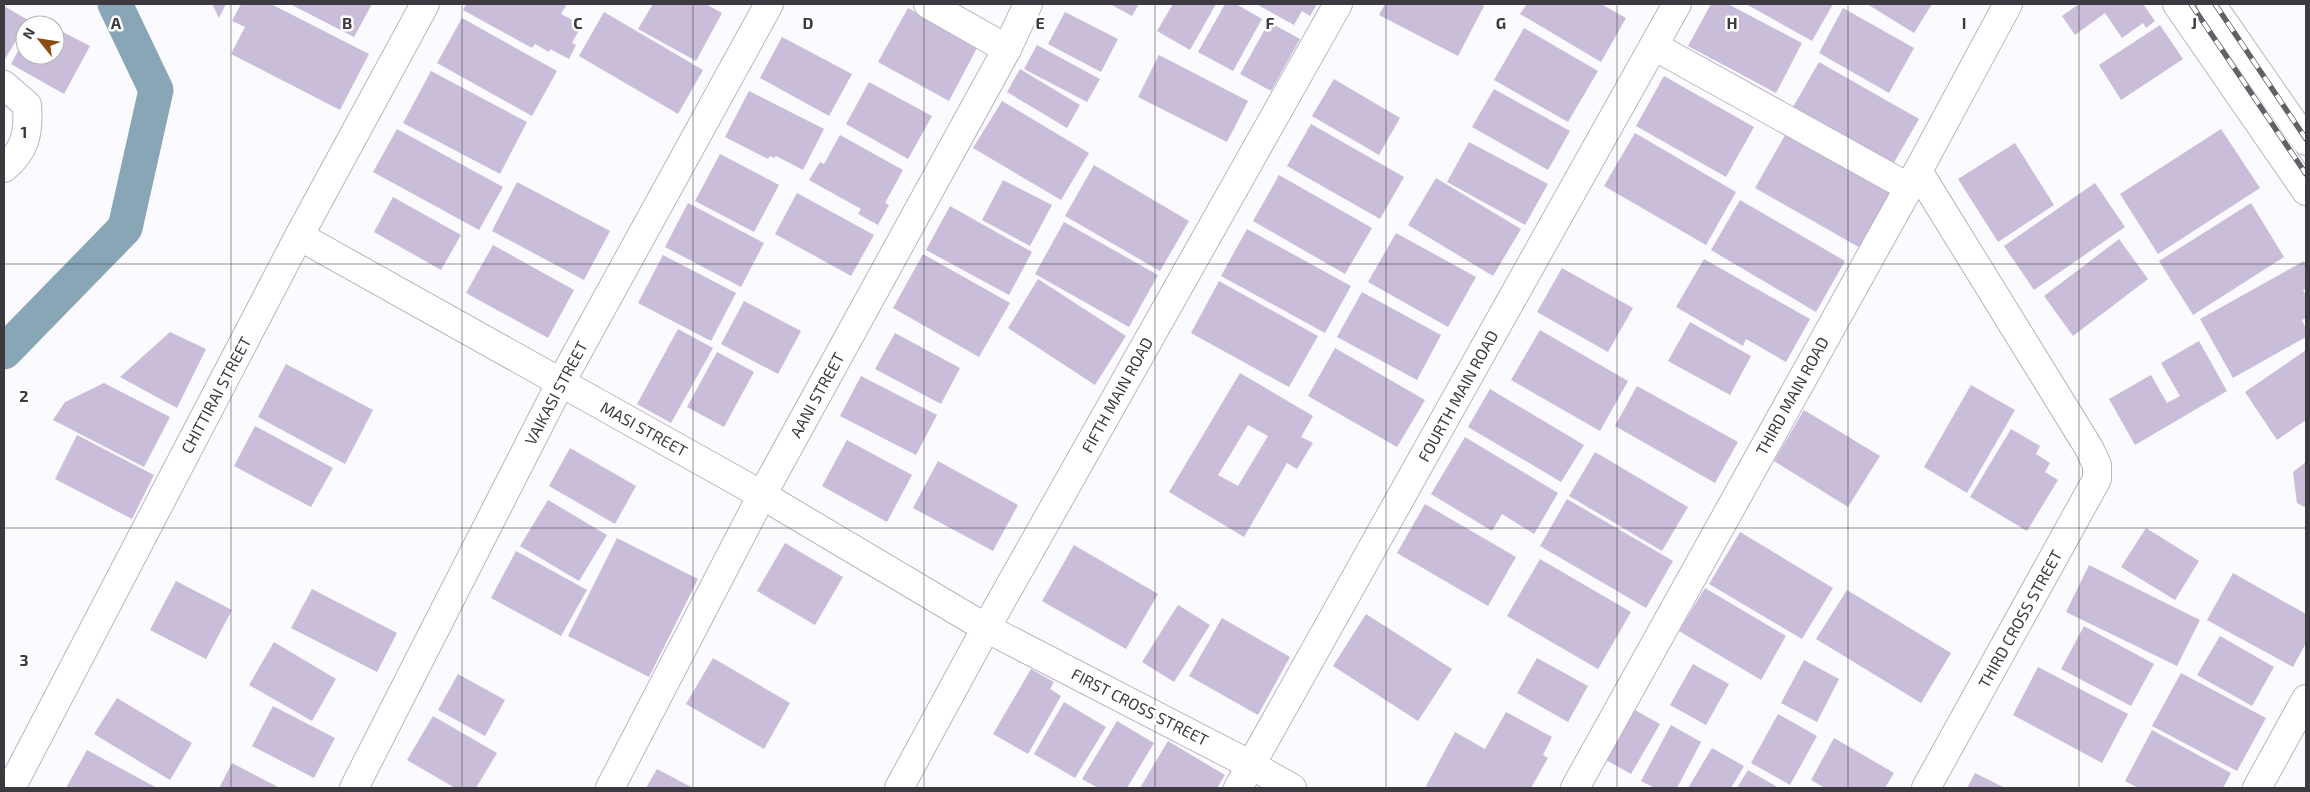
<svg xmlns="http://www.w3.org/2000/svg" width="2310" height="792" font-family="'Exo 2',sans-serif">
  <rect width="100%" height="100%" fill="#fbfafe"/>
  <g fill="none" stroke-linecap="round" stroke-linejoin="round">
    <!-- canal -->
    <polyline stroke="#89a6b7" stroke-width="35" points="4,352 125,228 156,90 115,4"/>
  </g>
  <!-- building -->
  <g fill="#c9bdd9" fill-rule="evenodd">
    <polygon points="212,4 226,4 219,18"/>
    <polygon points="241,4 271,4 369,54 340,110 231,54 245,27 232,21"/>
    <polygon points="290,4 372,4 354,37"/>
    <polygon points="466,4 567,4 561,14 582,25 572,43 576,45 569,59 550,49 549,52 535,44 532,48 463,10"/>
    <polygon points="653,4 706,4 722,13 696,61 638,29"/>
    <polygon points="1110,4 1139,4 1132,16"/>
    <polygon points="1173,4 1216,4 1190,50 1157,31"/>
    <polygon points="1225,4 1236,4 1262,19 1233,71 1198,52"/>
    <polygon points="1256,4 1317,4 1310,16 1302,11 1294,25"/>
    <polygon points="1385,4 1480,4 1484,6 1458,56 1379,15"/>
    <polygon points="1527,4 1601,4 1626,18 1601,62 1520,14"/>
    <polygon points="1711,4 1728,4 1802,43 1776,93 1688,46"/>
    <polygon points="1746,4 1833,4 1812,41"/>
    <polygon points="1867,4 1932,4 1914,33"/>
    <polygon points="2079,4 2143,4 2155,21 2146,28 2143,23 2122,38 2105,13 2075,35 2062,16"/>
    <polygon points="4,6 28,20 4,61"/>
    <polygon points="908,8 978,46 949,101 878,62"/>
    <polygon points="1843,8 1914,48 1889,93 1819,53"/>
    <polygon points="604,12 703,70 678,114 579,56"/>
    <polygon points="1065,12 1118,39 1101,72 1048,44"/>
    <polygon points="36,17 50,25 32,25"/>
    <polygon points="462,18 557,71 532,116 437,63"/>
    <polygon points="1269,22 1300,39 1271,91 1240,74"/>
    <polygon points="2160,25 2183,59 2121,100 2099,65"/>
    <polygon points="55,28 90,46 64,94 11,64 25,38 25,55 55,55"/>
    <polygon points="1524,28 1598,71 1568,122 1494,80"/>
    <polygon points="782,37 852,74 829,116 760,78"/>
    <polygon points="1037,45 1100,79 1087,102 1024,69"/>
    <polygon points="1159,55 1248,101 1227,142 1138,97"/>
    <polygon points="1819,62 1919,119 1889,171 1789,114"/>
    <polygon points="1020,69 1080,105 1067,128 1007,92"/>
    <polygon points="431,71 527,122 500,174 403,123"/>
    <polygon points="1664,76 1754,127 1726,177 1636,126"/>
    <polygon points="1334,79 1400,118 1379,155 1312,116"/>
    <polygon points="869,82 932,116 908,159 846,124"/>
    <polygon points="1494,89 1570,131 1548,170 1472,127"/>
    <polygon points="749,91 824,129 803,170 776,156 774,158 770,156 768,159 725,137"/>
    <polygon points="1002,101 1089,153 1061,200 973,148"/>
    <polygon points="1311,124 1404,177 1380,219 1287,166"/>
    <polygon points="1789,128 1896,190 1862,249 1755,188"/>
    <polygon points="397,129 503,187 479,230 373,172"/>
    <polygon points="2221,129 2260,188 2158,254 2120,194"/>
    <polygon points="1635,133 1736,192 1706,245 1604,186"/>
    <polygon points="840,135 903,170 885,203 889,205 878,225 858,214 861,209 809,180 820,162 824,164"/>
    <polygon points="1469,142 1548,184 1525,225 1447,182"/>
    <polygon points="2015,143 2054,205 1998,242 1958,179"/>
    <polygon points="720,154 779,185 754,232 695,201"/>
    <polygon points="1094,165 1189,221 1160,271 1065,216"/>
    <polygon points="1279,175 1372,228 1345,274 1253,221"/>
    <polygon points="1436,178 1521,229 1493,276 1408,225"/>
    <polygon points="1003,180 1052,205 1030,246 982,220"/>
    <polygon points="517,182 610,231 584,280 492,231"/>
    <polygon points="2095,183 2125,227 2034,290 2004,246"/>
    <polygon points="797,193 874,235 851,276 775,234"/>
    <polygon points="393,197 461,235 441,270 374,232"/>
    <polygon points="1740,200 1845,261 1816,312 1711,250"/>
    <polygon points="688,203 764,243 741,287 665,247"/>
    <polygon points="2251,203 2284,257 2193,315 2159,261"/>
    <polygon points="950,206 1032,252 1009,295 926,250"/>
    <polygon points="1064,222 1158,275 1129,327 1035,274"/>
    <polygon points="1247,229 1351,286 1325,333 1221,276"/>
    <polygon points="1396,233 1476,277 1448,327 1368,282"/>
    <polygon points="2119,239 2148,279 2073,336 2044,296"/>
    <polygon points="493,245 574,290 548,338 466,293"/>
    <polygon points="923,254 1010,303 979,357 893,308"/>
    <polygon points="663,255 736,293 711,341 638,303"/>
    <polygon points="1704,259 1810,319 1786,362 1746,339 1743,346 1676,307"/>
    <polygon points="2304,261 2306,265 2306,289 2303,290 2306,296 2306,318 2302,320 2306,329 2306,337 2233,378 2200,319"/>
    <polygon points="1562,268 1633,308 1608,352 1537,312"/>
    <polygon points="1038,279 1126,336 1095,385 1008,328"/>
    <polygon points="1219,281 1318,336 1289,387 1191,333"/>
    <polygon points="1362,292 1441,335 1417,380 1337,337"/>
    <polygon points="744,301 801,331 778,374 721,344"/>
    <polygon points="1690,322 1751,356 1730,395 1668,361"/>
    <polygon points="678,329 713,348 671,423 637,404"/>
    <polygon points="1540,330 1628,381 1600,431 1511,380"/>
    <polygon points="170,332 206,349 177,408 120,377"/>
    <polygon points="895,333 960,368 941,404 875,369"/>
    <polygon points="2199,341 2227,391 2135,445 2109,399 2151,375 2167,403 2180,396 2161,363"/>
    <polygon points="1335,348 1425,400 1397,447 1308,396"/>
    <polygon points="2306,350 2306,420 2277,440 2245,392"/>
    <polygon points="717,352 754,372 724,427 687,407"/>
    <polygon points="286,364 373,410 345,464 258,417"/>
    <path d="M1240,373l73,43 -12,21 12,6 -16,26 -10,-6 -43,74 -75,-45zM1248,425l20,11 -30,50 -20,-11z"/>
    <polygon points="861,376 937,415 916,455 840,416"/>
    <polygon points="104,383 170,417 144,467 53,420 65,402"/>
    <polygon points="1971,385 2015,410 1967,493 1924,467"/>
    <polygon points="1637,386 1738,442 1715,483 1615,426"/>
    <polygon points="1490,389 1584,445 1561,482 1468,427"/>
    <polygon points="1804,410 1880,456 1848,507 1774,461"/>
    <polygon points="255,426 333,468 311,507 234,466"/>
    <polygon points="2011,429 2040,446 2036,454 2050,463 2045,472 2058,480 2027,531 1970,497"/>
    <polygon points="77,435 154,475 132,519 55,479"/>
    <polygon points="1465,437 1558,493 1534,534 1502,514 1492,531 1431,494"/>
    <polygon points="847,440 912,475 887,522 822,486"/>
    <polygon points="570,448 636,486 615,524 549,486"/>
    <polygon points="1595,452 1688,507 1662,551 1569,496"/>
    <polygon points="938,461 1018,505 993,551 913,508"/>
    <polygon points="2306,462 2306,508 2297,503 2293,472"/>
    <polygon points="1567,499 1673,561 1646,608 1540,546"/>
    <polygon points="548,500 607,535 579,581 520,546"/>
    <polygon points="1425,504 1516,557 1488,606 1397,553"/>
    <polygon points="2146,528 2199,561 2175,600 2121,567"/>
    <polygon points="1740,532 1833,588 1802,639 1709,584"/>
    <polygon points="617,538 698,579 649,677 568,636"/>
    <polygon points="785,543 843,577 815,625 757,591"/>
    <polygon points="1074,545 1158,594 1126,649 1042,601"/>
    <polygon points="516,551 587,590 561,636 491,598"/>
    <polygon points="1540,559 1631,612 1598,669 1507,616"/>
    <polygon points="2089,565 2200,620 2177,666 2066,612"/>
    <polygon points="2233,573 2306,614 2306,643 2293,667 2207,620"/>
    <polygon points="176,581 232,610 206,659 150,630"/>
    <polygon points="1705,588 1786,636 1761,680 1679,631"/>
    <polygon points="312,589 397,633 377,672 291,628"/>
    <polygon points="1847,590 1951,653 1921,703 1816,639"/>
    <polygon points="1178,605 1210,625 1174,682 1142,662"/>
    <polygon points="1366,614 1452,669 1418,721 1333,666"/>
    <polygon points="1222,618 1290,657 1258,715 1189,676"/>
    <polygon points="2084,626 2154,664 2131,706 2061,669"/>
    <polygon points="2220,636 2274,667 2252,706 2197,675"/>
    <polygon points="274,642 336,679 312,721 249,685"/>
    <polygon points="713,658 790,703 764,749 686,704"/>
    <polygon points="1537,658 1588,686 1568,722 1517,693"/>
    <polygon points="1804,660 1839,679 1817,722 1781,703"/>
    <polygon points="1693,664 1729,684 1706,725 1670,705"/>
    <polygon points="2038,667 2128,714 2102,763 2013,715"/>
    <polygon points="1031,669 1054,682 1050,689 1061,696 1028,754 993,734"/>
    <polygon points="2181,673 2266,718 2237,771 2152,726"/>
    <polygon points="458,674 505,700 485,736 438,710"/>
    <polygon points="117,698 192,743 170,780 94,734"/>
    <polygon points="1064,702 1106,727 1075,778 1034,754"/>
    <polygon points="1626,705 1660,724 1631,774 1597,755"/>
    <polygon points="273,706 335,738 314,778 252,746"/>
    <polygon points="1506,712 1552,737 1543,755 1548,758 1531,788 1425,788 1455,732 1485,749"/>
    <polygon points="1778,714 1817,736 1790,785 1751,763"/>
    <polygon points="433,716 497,753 476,788 455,788 407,760"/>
    <polygon points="1117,721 1154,743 1127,788 1098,788 1082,779"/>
    <polygon points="1671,725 1701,742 1677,788 1655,788 1641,781"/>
    <polygon points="2152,730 2231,773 2223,788 2138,788 2125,781"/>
    <polygon points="1834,738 1894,773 1885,788 1825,788 1811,780"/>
    <polygon points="1168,741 1225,775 1217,788 1140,788"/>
    <polygon points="1712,748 1744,766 1731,788 1688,788"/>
    <polygon points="87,750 157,788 66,788"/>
    <polygon points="232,763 280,788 219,788"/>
    <polygon points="657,769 693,788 646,788"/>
    <polygon points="1748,770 1779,788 1737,788"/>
    <polygon points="1975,773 2005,788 1967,788"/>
  </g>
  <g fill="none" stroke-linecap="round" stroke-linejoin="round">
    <defs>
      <g id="minor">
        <polyline points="928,4 1007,49"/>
        <polyline points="1654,46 1908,187"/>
        <path d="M4,85l23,20c2,27 -1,45 -23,63"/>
        <polyline points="1918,171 2089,448 2097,465 2097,479 1926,788"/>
        <polyline points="299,236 762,495 986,628 1251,765 1292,788"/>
        <polyline points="11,788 299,236 425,4"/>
        <polyline points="354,788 561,382 769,4"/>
        <polyline points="610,788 762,495 1007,49 1028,4"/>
        <polyline points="899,788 986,628 1338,4"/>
        <polyline points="1238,788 1677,4"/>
        <polyline points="1575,788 1918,171 2008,4"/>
        <polyline points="2257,788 2306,699"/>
      </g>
      <g id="secondary">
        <polyline points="2177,4 2306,191"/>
        <polyline points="2211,4 2306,141"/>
      </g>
    </defs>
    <!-- minor casing -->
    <use href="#minor" stroke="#bbb3c6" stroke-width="30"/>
    <!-- secondary casing -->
    <use href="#secondary" stroke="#bbb3c6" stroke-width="30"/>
    <!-- minor -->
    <use href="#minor" stroke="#fff" stroke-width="28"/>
    <!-- secondary -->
    <use href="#secondary" stroke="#fff" stroke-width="28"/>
    <defs>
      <g id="rail">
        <polyline points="2191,4 2306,174"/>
        <polyline points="2215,4 2306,139"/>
      </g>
    </defs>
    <!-- rail casing -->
    <use href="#rail" stroke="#636167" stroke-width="5.5"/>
    <!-- rail -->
    <use href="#rail" stroke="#fff" stroke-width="4" stroke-dasharray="11" stroke-linecap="butt"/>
  </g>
  <!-- grid -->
  <path fill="none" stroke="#3c3940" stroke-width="1" stroke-opacity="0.55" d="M231,4v784M462,4v784M693,4v784M924,4v784M1155,4v784M1386,4v784M1617,4v784M1848,4v784M2079,4v784M4,264h2302M4,528h2302"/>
  <g text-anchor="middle" stroke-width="5" stroke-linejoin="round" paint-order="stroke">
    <!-- street labels -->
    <g font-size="16" fill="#3c3940" stroke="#fff">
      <text transform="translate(556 393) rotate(-62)" y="6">VAIKASI STREET</text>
      <text transform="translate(216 395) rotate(-62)" y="6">CHITTIRAI STREET</text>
      <text transform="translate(817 395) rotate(-61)" y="6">AANI STREET</text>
      <text transform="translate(1117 395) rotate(-61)" y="6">FIFTH MAIN ROAD</text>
      <text transform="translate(1458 396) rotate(-61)" y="6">FOURTH MAIN ROAD</text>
      <text transform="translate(1792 396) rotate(-61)" y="6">THIRD MAIN ROAD</text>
      <text transform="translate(644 429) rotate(29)" y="6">MASI STREET</text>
      <text transform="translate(2020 619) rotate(-61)" y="6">THIRD CROSS STREET</text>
      <text transform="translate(1140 707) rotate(27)" y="6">FIRST CROSS STREET</text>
    </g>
  </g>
  <g font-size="16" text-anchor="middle" font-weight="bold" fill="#3c3940" stroke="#fff" stroke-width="5" stroke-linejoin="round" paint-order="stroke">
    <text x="116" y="29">A</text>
    <text x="347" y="29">B</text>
    <text x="578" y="29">C</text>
    <text x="808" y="29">D</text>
    <text x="1040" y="29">E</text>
    <text x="1270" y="29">F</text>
    <text x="1501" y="29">G</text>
    <text x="1732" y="29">H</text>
    <text x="1964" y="29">I</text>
    <text x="2194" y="29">J</text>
    <text x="24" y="138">1</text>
    <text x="24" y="402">2</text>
    <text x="24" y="666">3</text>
  </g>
  <!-- border -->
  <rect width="2310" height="792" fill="none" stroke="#3c3940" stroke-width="10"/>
  <!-- north arrow -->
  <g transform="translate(40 40) rotate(300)"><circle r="24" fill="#ffffff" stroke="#b1b0b3"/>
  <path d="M0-4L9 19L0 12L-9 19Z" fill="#8b4c11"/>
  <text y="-8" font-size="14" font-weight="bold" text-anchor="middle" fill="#3c3940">N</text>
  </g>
</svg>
